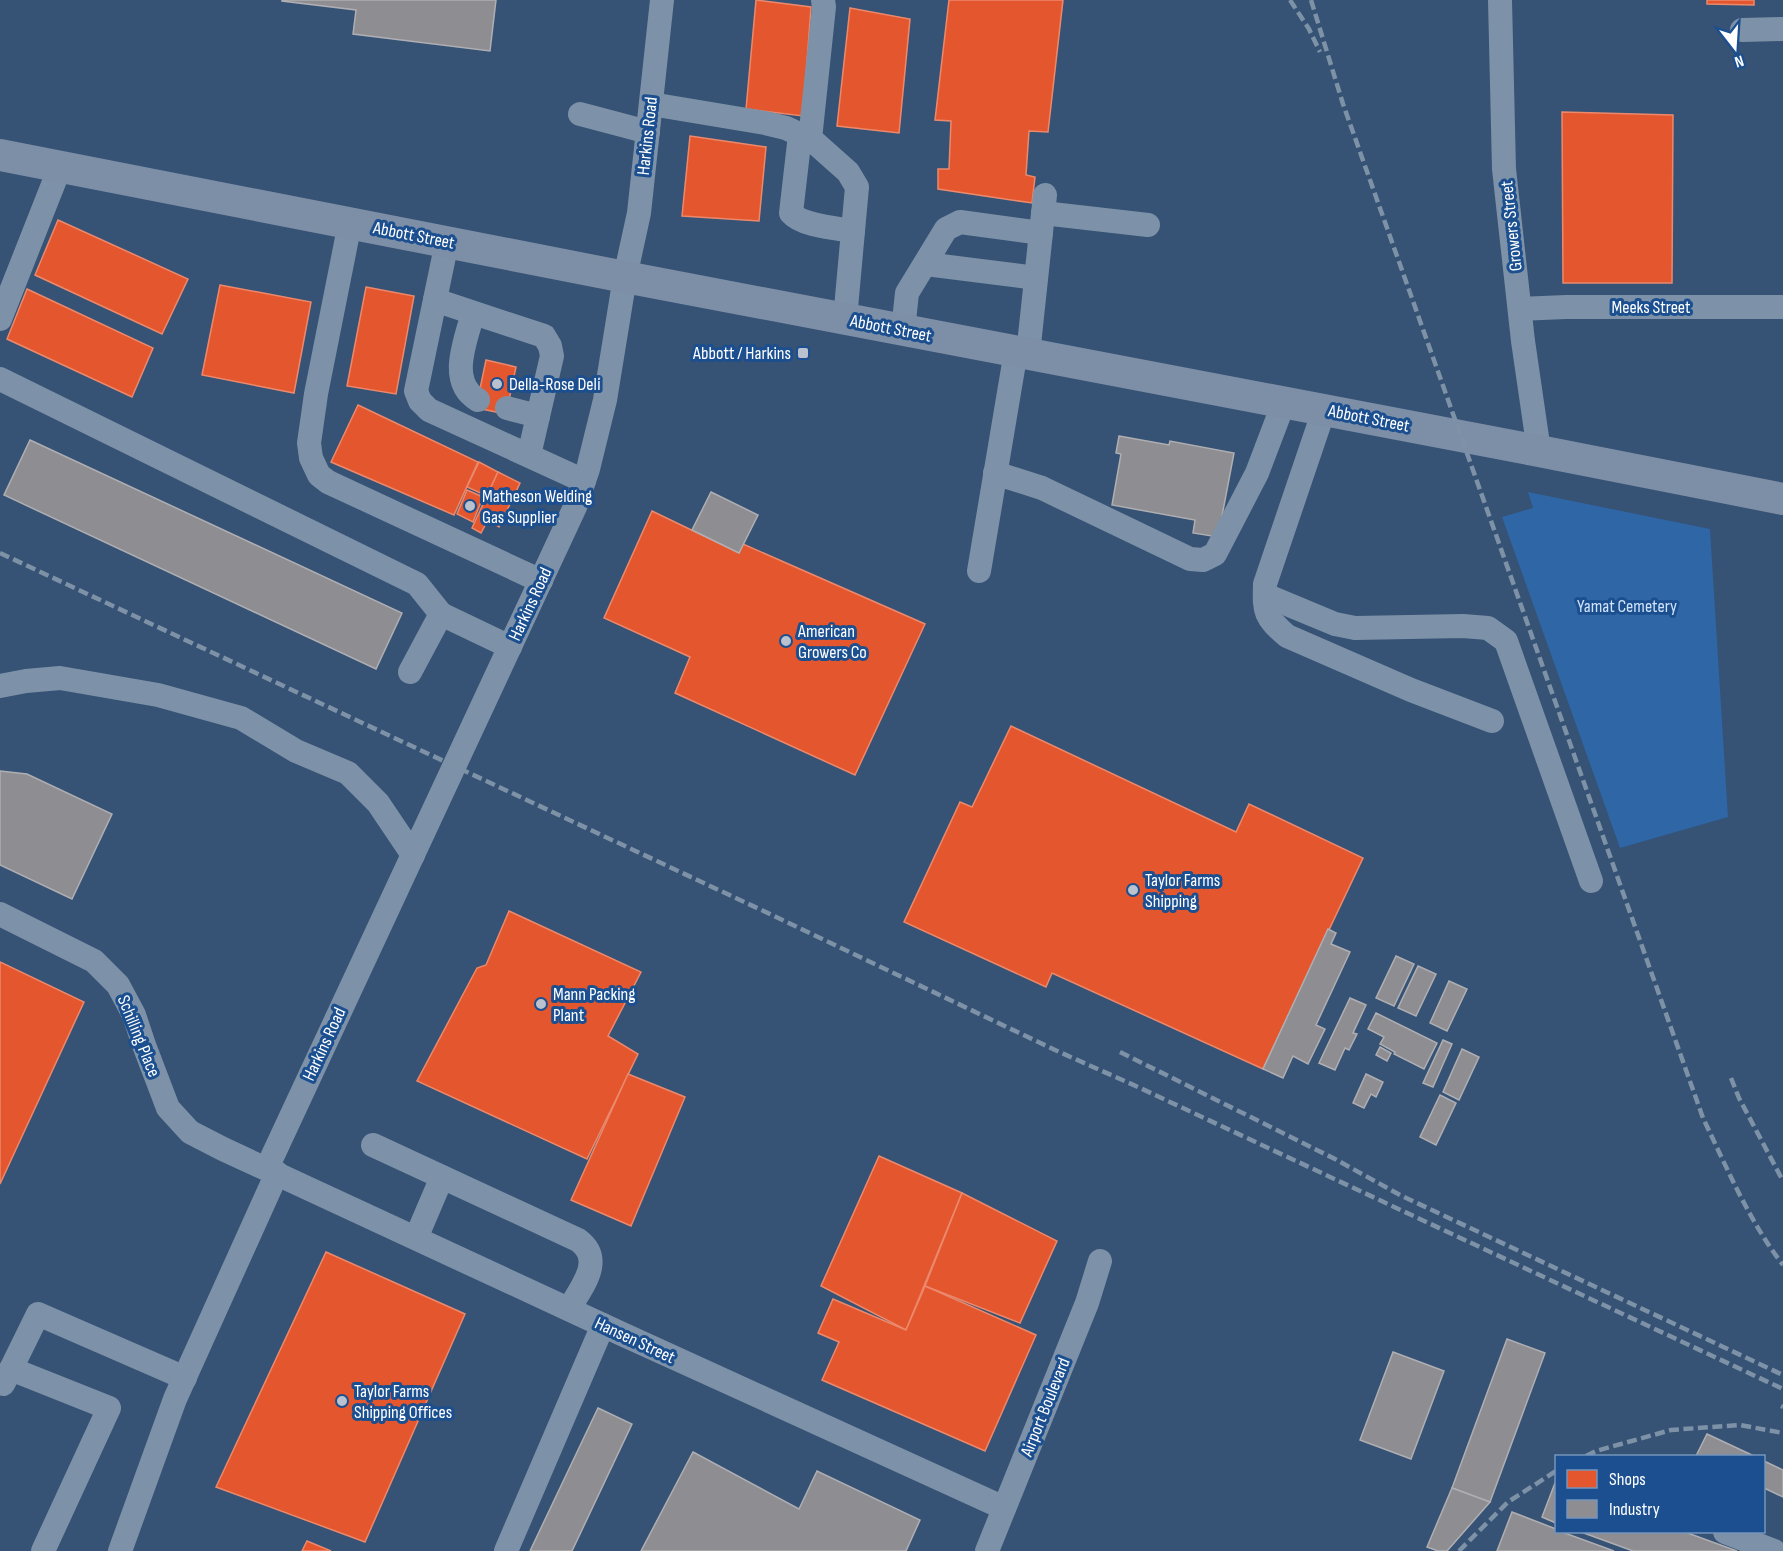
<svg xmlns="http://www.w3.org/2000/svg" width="1783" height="1551" font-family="'Sofia Sans Condensed',sans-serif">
  <rect width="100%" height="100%" fill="#365274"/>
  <!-- green -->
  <polygon fill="#2f66a5" points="1528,492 1710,529 1728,817 1620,848 1502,517 1533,508"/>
  <!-- shops -->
  <g fill="#e4572e" stroke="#ec896d" stroke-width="1.5">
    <polygon points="756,0 811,7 803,116 746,109"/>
    <polygon points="949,0 1063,0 1048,132 1029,131 1026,175 1035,177 1032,203 938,189 938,169 949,169 951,121 935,120"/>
    <polygon points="1707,0 1754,0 1754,5 1707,4"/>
    <polygon points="850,8 910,19 899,133 837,126"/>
    <polygon points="1562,112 1673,115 1672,283 1563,283"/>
    <polygon points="690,136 766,147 759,221 682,216"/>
    <polygon points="58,220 188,279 162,334 35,275"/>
    <polygon points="220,285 311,302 294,393 202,375"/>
    <polygon points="366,287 414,296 396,394 347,386"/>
    <polygon points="27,289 153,348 132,397 7,339"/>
    <polygon points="486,360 516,367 506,414 476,408"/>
    <polygon points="358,405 478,462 454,515 331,462"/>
    <polygon points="479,462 498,472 487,496 467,487"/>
    <polygon points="498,472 520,483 499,527 488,520 481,533 472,528"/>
    <polygon points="467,490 483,497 473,522 457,514"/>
    <polygon points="652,511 739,553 743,544 925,624 855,775 675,693 690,657 604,618"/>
    <polygon points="1011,726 1236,832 1249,804 1363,858 1263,1069 1052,973 1046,987 904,922 960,802 972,807"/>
    <polygon points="509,911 641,972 608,1036 638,1054 587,1159 417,1081 477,968 486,965"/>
    <polygon points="0,962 84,1002 0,1184"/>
    <polygon points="628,1074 685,1097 631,1226 571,1200"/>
    <polygon points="879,1156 962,1193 906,1330 821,1286"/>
    <polygon points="962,1193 1057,1241 1020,1323 925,1286"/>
    <polygon points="326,1252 465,1314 365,1542 216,1487"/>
    <polygon points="925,1286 1036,1335 985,1451 822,1380 839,1342 818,1333 833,1299 906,1330"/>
    <polygon points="307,1541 331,1551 302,1551"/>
  </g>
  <!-- industry -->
  <g fill="#8d8d92" stroke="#afafb3" stroke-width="1.5">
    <polygon points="282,0 496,0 490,51 353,34 356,10 282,1"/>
    <polygon points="1119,436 1169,445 1170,441 1234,453 1218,537 1193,533 1195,520 1112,505 1121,454 1116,453"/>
    <polygon points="30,440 402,613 376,669 4,495"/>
    <polygon points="711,492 758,515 739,553 692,530"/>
    <polygon points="0,771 27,774 112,814 72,899 0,865"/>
    <polygon points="1328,929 1336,933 1331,944 1350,952 1316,1025 1325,1029 1308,1064 1293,1056 1283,1078 1263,1069"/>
    <polygon points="1396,956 1414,964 1394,1006 1376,998"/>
    <polygon points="1418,966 1436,974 1416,1016 1398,1008"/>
    <polygon points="1449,981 1467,989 1447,1031 1430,1023"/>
    <polygon points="1350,998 1366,1005 1353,1033 1357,1034 1349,1050 1345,1048 1335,1070 1319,1063"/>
    <polygon points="1376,1013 1437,1043 1424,1069 1394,1054 1395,1052 1380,1044 1384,1037 1368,1029"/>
    <polygon points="1443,1040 1452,1044 1433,1087 1423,1083"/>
    <polygon points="1380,1047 1391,1053 1387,1061 1376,1055"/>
    <polygon points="1462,1049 1479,1057 1459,1100 1443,1092"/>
    <polygon points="1366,1074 1383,1082 1376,1097 1371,1094 1364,1108 1353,1103"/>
    <polygon points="1440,1095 1456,1103 1436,1145 1420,1137"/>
    <polygon points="1507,1339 1545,1353 1490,1502 1452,1488"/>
    <polygon points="1393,1352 1444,1371 1411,1459 1360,1440"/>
    <polygon points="598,1408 632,1424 572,1551 530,1551"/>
    <polygon points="1707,1434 1754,1456 1696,1456"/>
    <polygon points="693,1452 799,1509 817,1471 920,1520 906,1551 641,1551"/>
    <polygon points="1764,1461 1783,1470 1783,1497 1764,1488"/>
    <polygon points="1555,1483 1556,1483 1556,1523 1542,1517"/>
    <polygon points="1452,1488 1490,1502 1447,1551 1438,1551 1427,1547"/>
    <polygon points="1512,1512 1556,1529 1556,1532 1562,1532 1614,1551 1497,1551"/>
    <polygon points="1581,1532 1685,1532 1737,1551 1633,1551"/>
  </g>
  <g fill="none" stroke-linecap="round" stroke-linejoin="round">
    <!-- minor -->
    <g stroke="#7d92a8" stroke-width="24">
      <polyline points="1500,0 1504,169 1523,341 1539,451"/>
      <polyline points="1742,30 1783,29"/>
      <polyline points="651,104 765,123 786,128 812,140 848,172 857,187 845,319"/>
      <polyline points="580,114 648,132"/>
      <path d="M800,135l-9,78c11,13 45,15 62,18"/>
      <polyline points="810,139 824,7 823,0"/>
      <polyline points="1043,213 1148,225"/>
      <polyline points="350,223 316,394 309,443 311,458 319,475 328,482 541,581"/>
      <polyline points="447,242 416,391 420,401 429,410 584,481"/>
      <polyline points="926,264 1036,278"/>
      <polyline points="435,300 544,336 550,346 552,356 529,455"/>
      <polyline points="1520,309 1566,307 1783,307"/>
      <path d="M473,313c-7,27 -26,69 5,87"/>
      <polyline points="0,319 60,167"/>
      <polyline points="903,330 907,293 946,229 960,222 1041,233"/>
      <polyline points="1028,354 1045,195"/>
      <polyline points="0,379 417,584 441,614"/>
      <polyline points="507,408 538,416"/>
      <path d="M1324,410l-59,174c-1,29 0,33 22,52l124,54 81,31"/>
      <polyline points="995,473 1042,488 1190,559 1203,560 1215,554 1257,473 1284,402"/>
      <polyline points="979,571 1016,351"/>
      <polyline points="1265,595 1335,624 1355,628 1463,626 1488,628 1506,641 1591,881"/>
      <polyline points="410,672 441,614 510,647"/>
      <polyline points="0,686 26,681 60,678 158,695 241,718 296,751 348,773 378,803 413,855"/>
      <polyline points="0,914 94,961 118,985 134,1015 144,1045 168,1108 190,1132 223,1149 622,1334 1004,1508"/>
      <path d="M373,1145l205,95c27,20 4,46 -9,69"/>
      <polyline points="267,1168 575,507 588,469 605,400 625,277 639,213 662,0"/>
      <polyline points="416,1238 442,1177"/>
      <polyline points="11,1369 38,1314 185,1378"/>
      <polyline points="0,1383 3,1384 11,1369 109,1408 43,1551"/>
      <polyline points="1725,1532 1774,1551"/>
      <polyline points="120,1551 175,1399 277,1173"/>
      <polyline points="506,1551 603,1325"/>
      <polyline points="987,1551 1087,1303 1100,1261"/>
    </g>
    <!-- major -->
    <polyline stroke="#7d8ea7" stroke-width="32" points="0,155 625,277 1539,451 1783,499"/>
    <!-- rail -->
    <g stroke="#7e92a7" stroke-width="4.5" stroke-dasharray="10 4.5" stroke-linecap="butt">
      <polyline points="1290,0 1309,29 1320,52"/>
      <path d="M1311,0l32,104 360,1014c24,50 46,103 80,147"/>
      <polyline points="0,553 772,915 1055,1050 1138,1087 1783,1389"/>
      <polyline points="1120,1052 1335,1159 1400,1195 1783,1375"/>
      <polyline points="1731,1078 1739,1098 1783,1181"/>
      <polyline points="1781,1406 1783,1407"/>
      <polyline points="1586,1456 1596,1451 1671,1430 1740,1425 1783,1433"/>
      <polyline points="1459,1551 1508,1502 1556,1471"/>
    </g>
  </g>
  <!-- markers -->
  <g fill="#b9c2ce" stroke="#1b4f8f" stroke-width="2">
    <rect x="797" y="347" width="12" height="12" rx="3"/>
    <circle cx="497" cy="384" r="6"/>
    <circle cx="470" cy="506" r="6"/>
    <circle cx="786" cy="641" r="6"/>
    <circle cx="1133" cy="890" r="6"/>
    <circle cx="541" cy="1004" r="6"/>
    <circle cx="342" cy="1401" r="6"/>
  </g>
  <g text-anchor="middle" stroke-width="6" stroke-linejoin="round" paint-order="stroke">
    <!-- street labels -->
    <g font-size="18" fill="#fff" stroke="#1b4f8f">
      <text transform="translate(647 136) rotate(-84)" y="6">Harkins Road</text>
      <text transform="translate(1511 226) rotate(-96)" y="6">Growers Street</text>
      <text transform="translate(414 235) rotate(11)" y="6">Abbott Street</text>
      <text x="1651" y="313">Meeks Street</text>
      <text transform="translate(891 328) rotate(11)" y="6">Abbott Street</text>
      <text transform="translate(1369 418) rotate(11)" y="6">Abbott Street</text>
      <text transform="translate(530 604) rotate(-65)" y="6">Harkins Road</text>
      <text transform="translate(139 1036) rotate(68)" y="6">Schilling Place</text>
      <text transform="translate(324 1044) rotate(-65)" y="6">Harkins Road</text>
      <text transform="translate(635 1340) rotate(25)" y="6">Hansen Street</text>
      <text transform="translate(1045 1407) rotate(-68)" y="6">Airport Boulevard</text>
    </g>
    <!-- poi labels -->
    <g font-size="18" fill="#fff" stroke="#1b4f8f" text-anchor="start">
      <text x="791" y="359" text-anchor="end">Abbott / Harkins</text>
      <text x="509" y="390">Della-Rose Deli</text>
      <text x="482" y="502">Matheson Welding<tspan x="482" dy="21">Gas Supplier</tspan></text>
      <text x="798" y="637">American<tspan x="798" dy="21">Growers Co</tspan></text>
      <text x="1145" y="886">Taylor Farms<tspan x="1145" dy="21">Shipping</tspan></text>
      <text x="553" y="1000">Mann Packing<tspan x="553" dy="21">Plant</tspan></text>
      <text x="354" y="1397">Taylor Farms<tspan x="354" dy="21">Shipping Offices</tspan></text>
    </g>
    <!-- park labels -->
    <g font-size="18" fill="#cfe3fa" stroke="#1b4f8f">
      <text x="1627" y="612">Yamat Cemetery</text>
    </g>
  </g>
  <!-- legend -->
  <rect x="1555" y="1455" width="210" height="78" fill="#1b4f8f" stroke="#7695bc" stroke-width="1.5"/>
  <rect x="1567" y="1470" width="30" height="18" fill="#e4572e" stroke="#7695bc" stroke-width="1.5"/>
  <text x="1609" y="1485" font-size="18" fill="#ffffff">Shops</text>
  <rect x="1567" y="1500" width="30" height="18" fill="#8d8d92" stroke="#7695bc" stroke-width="1.5"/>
  <text x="1609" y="1515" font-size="18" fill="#ffffff">Industry</text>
  <!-- north arrow -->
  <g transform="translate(1735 48) rotate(163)" stroke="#1b4f8f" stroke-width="4.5" paint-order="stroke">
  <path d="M0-4.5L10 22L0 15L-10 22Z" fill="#ffffff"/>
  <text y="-9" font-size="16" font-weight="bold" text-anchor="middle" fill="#ffffff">N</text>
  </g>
</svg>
